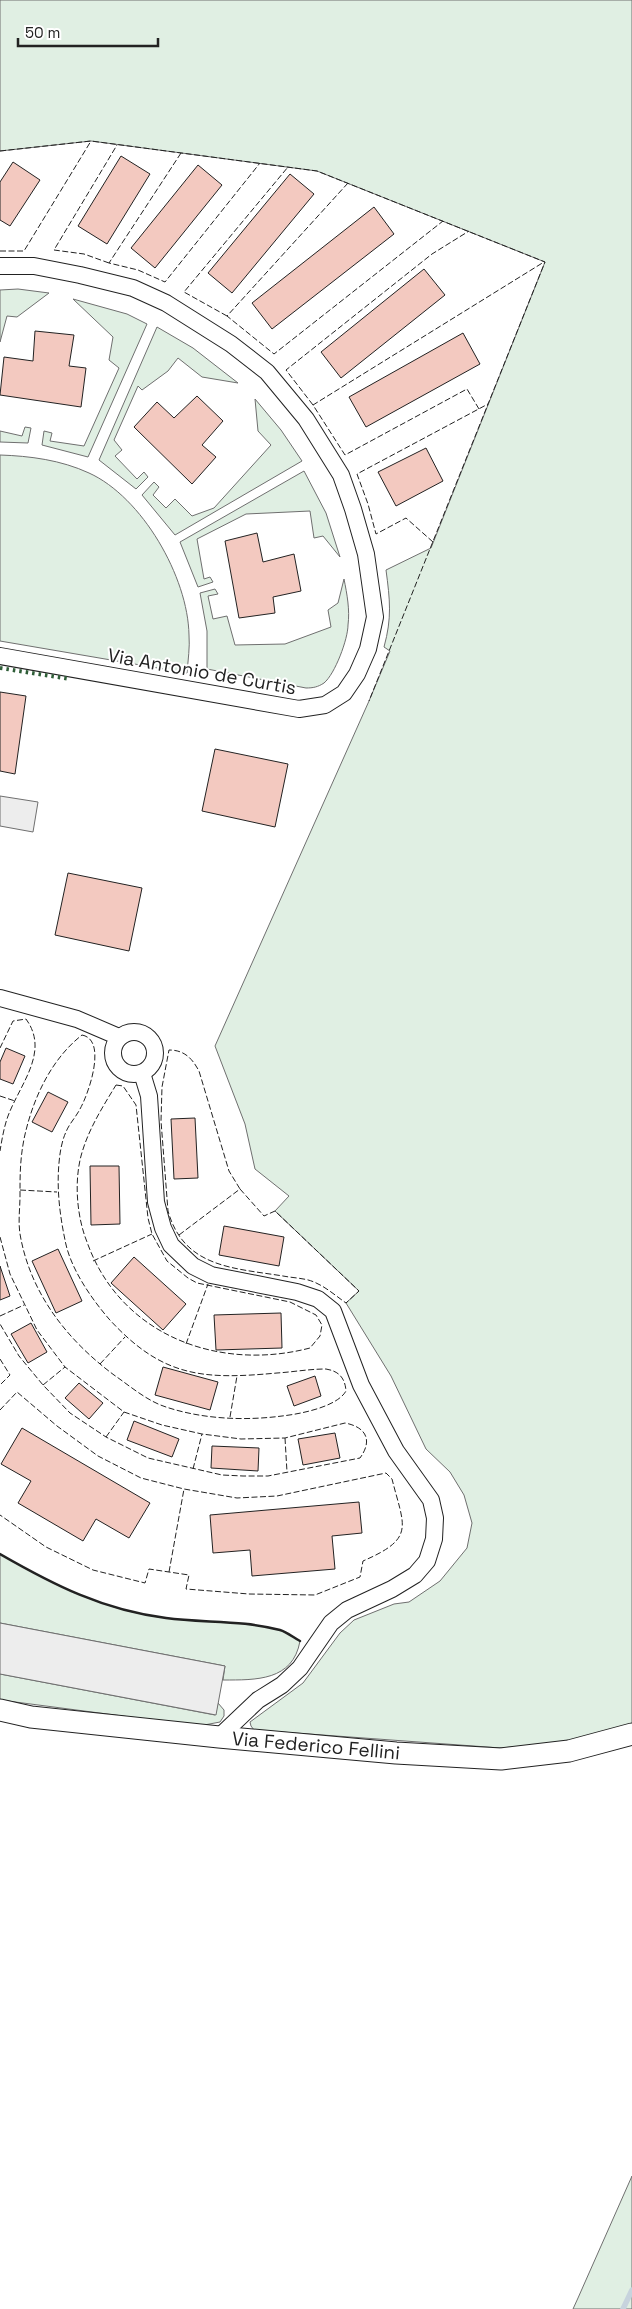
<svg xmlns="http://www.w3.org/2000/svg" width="632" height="2309" font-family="'Space Grotesk',sans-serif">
  <rect width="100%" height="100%" fill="#fff"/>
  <!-- green -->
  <g fill="#e0efe3" stroke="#6f6f6f">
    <path d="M0,0h632v1725l-72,18 -59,5 -247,-18 -3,-4 -1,-4 53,-39 37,-50 14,-13 40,-16 15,-2 31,-21 27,-33 5,-25 -8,-28 -14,-23 -24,-23 -35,-73 -45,-73 13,-12 -84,-80 14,-15 -34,-27 -10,-45 -30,-78 154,-345 21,-50 -6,-4c8,-29 6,-47 2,-77l45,-22 114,-286 -228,-91 -226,-30 -91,10z"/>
    <polygon points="18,289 49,293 17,317 7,316 0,342 0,290"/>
    <polygon points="73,299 127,314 147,324 88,457 42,445 44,431 52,433 50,441 84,446 119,368 109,360 113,337"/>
    <polygon points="157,327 193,348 238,383 202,377 178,358 168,371 142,390 138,386 114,440 122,450 115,456 137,479 144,472 148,477 136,489 99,460"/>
    <polygon points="255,399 281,430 302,461 175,535 142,495 154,482 159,487 153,495 166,508 175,499 192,516 214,508 271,445 258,431"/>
    <polygon points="25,427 31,428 28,443 0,442 0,431 22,436"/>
    <path d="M0,455c30,1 61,5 89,18 53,24 99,104 100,162 1,12 -1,25 -2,38l-187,-32z"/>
    <polygon points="304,471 326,513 340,557 323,536 314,538 310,511 246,514 197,539 204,579 210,577 213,582 198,587 180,542"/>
    <path d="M344,579c3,15 6,31 4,46 0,14 -13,49 -24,58 -6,4 -11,5 -18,5l-99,-19v-38l-7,-38 15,-4 3,5 -10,2 5,23 14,-3 8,29 50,-1 46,-17 -3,-17 10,-7z"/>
    <path d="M0,1554c54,31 103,56 166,64 37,5 77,2 114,12 7,2 14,8 20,11 -7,40 -44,39 -77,39l2,-14 -225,-43z"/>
    <polygon points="0,1674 215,1715 218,1703 224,1710 224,1716 220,1722 199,1726 0,1700"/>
    <polygon points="632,2176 632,2309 573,2309 578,2298"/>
  </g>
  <!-- parking -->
  <g fill="#ededed" stroke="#6f6f6f">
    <polygon points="0,796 38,802 33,832 0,826"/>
    <polygon points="0,1623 225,1666 216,1715 0,1674"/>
  </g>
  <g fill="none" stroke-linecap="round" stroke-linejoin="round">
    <!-- stream -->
    <polyline stroke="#c7d3dd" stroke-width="5.5" points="623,2309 632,2290"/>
  </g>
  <!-- building -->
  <g fill="#f3c9c0" stroke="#222">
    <polygon points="121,156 150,174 107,244 78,226"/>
    <polygon points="13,162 40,180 10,226 0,220 0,182"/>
    <polygon points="198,165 222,185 155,268 131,248"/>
    <polygon points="290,174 314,194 232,293 208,273"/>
    <polygon points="374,207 394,234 272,329 252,303"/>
    <polygon points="424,269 445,295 341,378 321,352"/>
    <polygon points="35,331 74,335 69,366 86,368 81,407 0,395 4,357 33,361"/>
    <polygon points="463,333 480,364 366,427 349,397"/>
    <polygon points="197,396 223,421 202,445 216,457 192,484 134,427 157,402 174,418"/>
    <polygon points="426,448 443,481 396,506 378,472"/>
    <polygon points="257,533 263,562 294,554 301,591 273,597 275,613 239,618 225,541"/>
    <polygon points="0,692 26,696 15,774 0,771"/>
    <polygon points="215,749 288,764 275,827 202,811"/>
    <polygon points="68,873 142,888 129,951 55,935"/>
    <polygon points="6,1048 25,1056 13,1084 0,1079 0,1062"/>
    <polygon points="48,1092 68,1102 52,1132 32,1122"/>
    <polygon points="195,1118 198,1178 174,1179 171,1119"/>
    <polygon points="90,1166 119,1166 120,1224 91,1225"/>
    <polygon points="224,1226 284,1237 279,1266 219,1255"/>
    <polygon points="58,1249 82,1301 56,1313 32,1261"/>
    <polygon points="134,1257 186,1304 163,1330 111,1283"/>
    <polygon points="0,1266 10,1296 0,1300"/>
    <polygon points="281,1313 282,1348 216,1350 214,1315"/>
    <polygon points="31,1323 47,1352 28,1363 11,1334"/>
    <polygon points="163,1367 218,1382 210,1410 155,1395"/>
    <polygon points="315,1376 321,1396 294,1406 287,1386"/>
    <polygon points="79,1383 103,1403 89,1419 65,1398"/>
    <polygon points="134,1421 179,1439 172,1457 127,1440"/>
    <polygon points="22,1428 150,1503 129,1538 96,1519 83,1541 18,1503 31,1481 1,1464"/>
    <polygon points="335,1433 340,1458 303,1465 298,1439"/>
    <polygon points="212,1446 259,1448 258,1471 211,1468"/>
    <polygon points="359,1502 362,1533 332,1536 335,1569 252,1576 250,1550 213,1553 210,1515"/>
  </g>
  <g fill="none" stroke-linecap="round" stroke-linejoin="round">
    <defs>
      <g id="minor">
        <polyline points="0,266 34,266 80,275 133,288 166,303 231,344 267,372 306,419 341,475 353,509 366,554 375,617 368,649 357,674 344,693 325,705 299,709 0,656"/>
        <polyline points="0,998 77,1019 119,1037"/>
        <circle cx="134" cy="1053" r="21"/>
        <polyline points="142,1073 149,1096 156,1202 163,1228 171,1245 193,1266 211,1275 297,1292 318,1299 333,1311 361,1385 396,1451 431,1500 435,1518 434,1539 427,1561 415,1575 392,1589 347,1610 331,1623 300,1668 282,1685 258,1700 219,1737"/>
      </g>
      <polyline id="tertiary" points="0,1710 31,1717 219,1737 396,1753 501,1759 569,1751 632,1734"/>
    </defs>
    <!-- minor casing -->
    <use href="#minor" stroke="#222" stroke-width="18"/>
    <!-- tertiary casing -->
    <use href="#tertiary" stroke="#222" stroke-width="23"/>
    <!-- minor -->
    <use href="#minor" stroke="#fff" stroke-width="16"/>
    <!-- tertiary -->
    <use href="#tertiary" stroke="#fff" stroke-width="21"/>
    <!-- hedge -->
    <polyline stroke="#2f5e38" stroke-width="4" stroke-dasharray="2.5 4" stroke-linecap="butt" points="0,668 70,679"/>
    <!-- fence -->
    <g stroke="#222" stroke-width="1" stroke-dasharray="6 2.5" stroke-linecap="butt">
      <polyline points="0,151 91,141 317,171 545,262 369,701"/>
      <polyline points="181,153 109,263 138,270 165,282 260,163"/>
      <polyline points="348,183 227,316 274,354 443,221"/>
      <polyline points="0,251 24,251 91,141"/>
      <polyline points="109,263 84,254 54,250 117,145"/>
      <polyline points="227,316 184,292 288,167"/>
      <polyline points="313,405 286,370 432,254 469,231"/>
      <polyline points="479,409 467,389 345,455 313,405 544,262"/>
      <polyline points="433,542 406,518 376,534 368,504 357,474 488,404"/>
      <path d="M82,1035c26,5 6,60 -2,74 -4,8 -11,15 -14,23 -3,6 -5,15 -6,22 -4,29 -1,57 5,86 5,28 26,58 44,79 53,58 93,61 168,54 16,-1 32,-4 49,-4 12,2 19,8 20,22 -9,16 -46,23 -64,25 -38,5 -80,3 -116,-9 -19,-6 -36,-21 -52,-32 -47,-35 -84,-82 -94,-141 -2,-13 0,-26 0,-38 0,-21 0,-36 4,-57 8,-38 26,-79 58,-104z"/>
      <path d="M0,1048l13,-27 13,-2c24,33 -6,65 -18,97 -4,11 -6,23 -8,35"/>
      <path d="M116,1085l7,1 13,19 12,113 4,16 15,27 21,17 9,5 93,19 26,13 6,10 -2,11 -10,12c-92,24 -190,-13 -223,-106 -10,-25 -13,-59 -6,-86 7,-26 21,-48 35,-71z"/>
      <polyline points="0,1096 15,1101"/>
      <polyline points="20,1190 57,1192"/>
      <path d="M179,1235l61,-46 24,27 11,-5 84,80 -13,12c-10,-7 -20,-16 -32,-21 -9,-4 -21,-4 -31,-6 -49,-8 -99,-8 -115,-65l-7,-90 1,-34 7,-37c15,0 23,8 30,21l30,100 11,18"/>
      <path d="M0,1237l10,37 27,56 28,37 59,45 38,13 40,9 39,5 44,-1 60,-15c21,4 28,17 15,35l-92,18h-25l-21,-1 -74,-17 -42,-21 -36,-24 -27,-28 -24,-29 -19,-32"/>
      <polyline points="93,1261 152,1234"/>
      <polyline points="0,1316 24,1305"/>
      <polyline points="186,1344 208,1284"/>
      <polyline points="0,1359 10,1375 0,1385"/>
      <polyline points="100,1364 125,1337"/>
      <polyline points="43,1385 65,1367"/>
      <path d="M0,1410l17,-18 40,34 41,30 43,22 43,11 53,9 40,-2 109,-23 6,6c12,48 24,59 -29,82l-3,16 -45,18 -66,-1 -63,-5 3,-14 -40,-6 -4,14 -52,-13 -47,-23 -46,-32"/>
      <polyline points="230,1417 237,1376"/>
      <polyline points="106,1437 124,1412"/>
      <polyline points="285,1438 287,1472"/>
      <polyline points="193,1469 202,1434"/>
      <polyline points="169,1572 184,1489"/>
    </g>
    <!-- wall -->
    <path stroke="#222" stroke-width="2.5" d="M0,1554c54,31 103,56 166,64 37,5 77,2 114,12 7,2 14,8 20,11"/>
  </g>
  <g text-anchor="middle" stroke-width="4" stroke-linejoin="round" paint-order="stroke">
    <!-- street labels -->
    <g font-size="19" fill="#222" stroke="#fff">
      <text transform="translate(202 671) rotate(10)" y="7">Via Antonio de Curtis</text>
      <text transform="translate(316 1745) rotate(5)" y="7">Via Federico Fellini</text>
    </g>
  </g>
  <!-- scale -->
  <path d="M18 38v8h140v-8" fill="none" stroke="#222222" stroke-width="2.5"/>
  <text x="25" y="38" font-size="15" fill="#222222" stroke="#ffffff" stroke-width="4" paint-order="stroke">50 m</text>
</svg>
